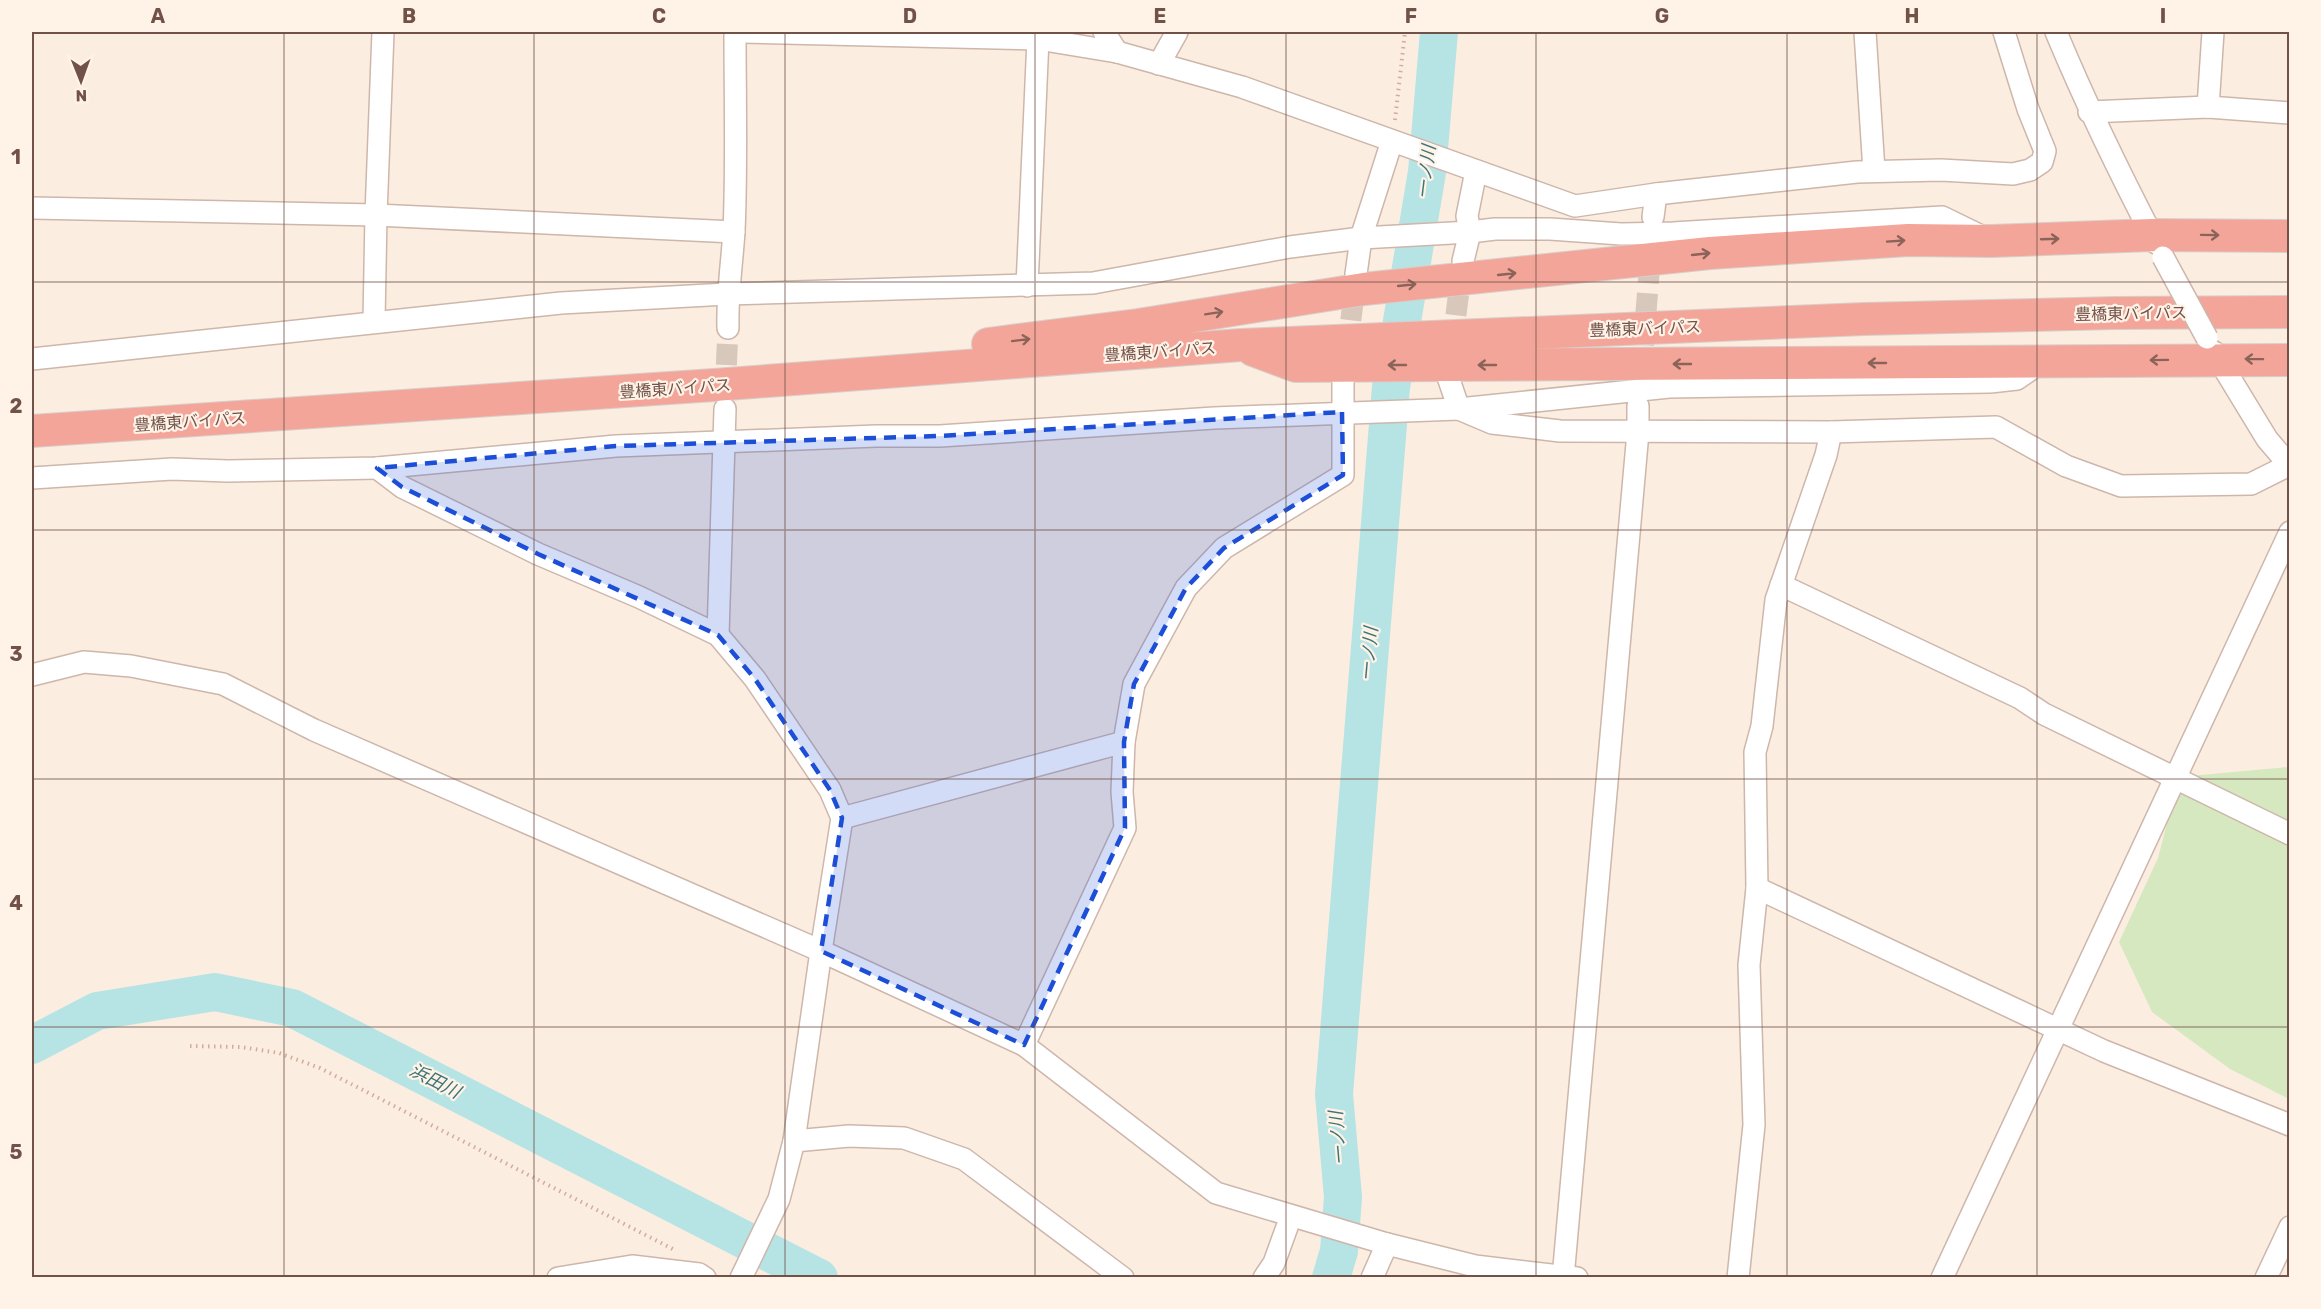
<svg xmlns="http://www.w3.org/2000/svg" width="2321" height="1309" font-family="Rubik,'Noto Sans JP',sans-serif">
  <rect width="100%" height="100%" fill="#fbeee1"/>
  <!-- green -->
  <polygon fill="#d6e8c0" points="2289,767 2289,1099 2230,1069 2152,1012 2119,942 2158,858 2179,777"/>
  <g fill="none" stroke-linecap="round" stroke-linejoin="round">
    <!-- river -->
    <g stroke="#b6e3e4" stroke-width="38">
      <polyline points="32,1045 97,1011 215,992 292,1008 819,1278"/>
      <polyline points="1331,1278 1339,1251 1343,1197 1334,1094 1391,387 1427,172 1439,32"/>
    </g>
    <!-- minor-tunnel -->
    <g stroke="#d8c7bb" stroke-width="21" stroke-dasharray="21 10" stroke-linecap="butt">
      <polyline points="1452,346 1462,267"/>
      <polyline points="1347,351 1356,278"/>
      <polyline points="1641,376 1651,248"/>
      <polyline points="725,396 728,328"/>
    </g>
    <defs>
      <g id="minor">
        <polyline points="742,32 1038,39 1117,52 1242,87 1575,206 1656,194 1857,172 1941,170 2013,174 2030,170 2042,162 2045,151 2028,109 2004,32"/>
        <polyline points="1104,32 1117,52"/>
        <polyline points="1865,32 1874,171"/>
        <path d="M2056,32c30,72 64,142 100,211"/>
        <polyline points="1159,64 1177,32"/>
        <polyline points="2208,107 2213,32"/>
        <polyline points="2089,112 2208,107 2290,113"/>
        <polyline points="32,208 376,215 734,232"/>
        <polyline points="1653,217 1656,194"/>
        <polyline points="1463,261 1470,232 1467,216 1476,171"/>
        <polyline points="1356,274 1361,238 1392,141"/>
        <polyline points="1027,286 1038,39"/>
        <polyline points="374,321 376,215 383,32"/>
        <path d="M728,328c-1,-33 4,-65 6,-97 3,-67 1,-133 1,-199"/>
        <polyline points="2214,352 2267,439 2290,466"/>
        <polyline points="32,359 561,303 727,294 1093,283 1290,247 1361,238 1470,232 1495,229 1550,229 1621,234 1673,233 1942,217 1983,237"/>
        <polyline points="1448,377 1459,409 1492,423 1560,431 1831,432 1996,427 2066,466 2121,486 2251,484 2289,465"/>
        <polyline points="32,478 172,469 228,471 377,468 616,446 876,436 940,436 1214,418 1459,409 1669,387 1990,382 2017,379 2040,363"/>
        <polyline points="1781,585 2020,698 2044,714 2290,834"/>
        <polyline points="718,635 725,409"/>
        <polyline points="32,675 84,662 131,666 223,684 314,730 821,951 842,818 830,790 755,679 718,635 639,597 538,554 402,487 377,468"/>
        <polyline points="842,818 1124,742"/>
        <polyline points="1757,888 2104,1051 2290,1125"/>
        <polyline points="1024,1045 1125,828 1122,792 1124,742 1134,684 1186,588 1224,548 1343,475 1343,377"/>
        <polyline points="794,1141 849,1136 904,1138 964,1159 1123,1278"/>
        <polyline points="558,1278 632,1266 699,1274 705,1278"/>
        <polyline points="741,1278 779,1199 794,1141 821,951 1024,1045 1216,1193 1387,1244 1475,1266 1577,1278"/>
        <polyline points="1264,1278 1274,1263 1291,1216"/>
        <polyline points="1372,1278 1387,1244"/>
        <polyline points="1563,1278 1638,432 1638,406"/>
        <polyline points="1738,1278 1754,1125 1749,965 1757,888 1755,752 1762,726 1776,600 1826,455 1831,432"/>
        <polyline points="1942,1278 2290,532"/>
        <polyline points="2266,1278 2290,1227"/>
      </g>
      <g id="highway">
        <polyline points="988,344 1138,325 1364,289 1710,253 1908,240 1991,241 2152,235 2290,236"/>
        <polyline points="1253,350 1296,366 2290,360"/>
        <polyline points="32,431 714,385 1241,345 1864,319 2115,313 2290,312"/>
      </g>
    </defs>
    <!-- minor casing -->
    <use href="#minor" stroke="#ceb6ab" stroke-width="24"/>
    <!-- highway casing -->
    <use href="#highway" stroke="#d7cfcc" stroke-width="34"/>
    <!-- path -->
    <g stroke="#d4ab9d" stroke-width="4" stroke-dasharray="1.5 4.5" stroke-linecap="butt">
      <polyline points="1395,120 1405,32"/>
      <polyline points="190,1046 241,1047 279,1053 320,1068 673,1249"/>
    </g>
    <!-- minor -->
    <use href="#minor" stroke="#fff" stroke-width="21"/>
    <!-- highway -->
    <use href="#highway" stroke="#f4a599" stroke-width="32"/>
    <defs>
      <polyline id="minor-bridge" points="2163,257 2207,338"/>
    </defs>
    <!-- minor-bridge casing -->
    <use href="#minor-bridge" stroke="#ceb6ab" stroke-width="24" stroke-linecap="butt"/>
    <!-- minor-bridge -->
    <use href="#minor-bridge" stroke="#fff" stroke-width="21"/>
  </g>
  <!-- one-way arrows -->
  <defs><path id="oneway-shaft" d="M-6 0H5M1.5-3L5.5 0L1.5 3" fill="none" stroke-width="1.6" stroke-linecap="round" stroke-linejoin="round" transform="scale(1.5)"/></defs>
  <g stroke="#8b6359">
    <use href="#oneway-shaft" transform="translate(2210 235) rotate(1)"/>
    <use href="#oneway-shaft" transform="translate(2050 239) rotate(-2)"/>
    <use href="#oneway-shaft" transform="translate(1896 241) rotate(-4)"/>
    <use href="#oneway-shaft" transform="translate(1701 254) rotate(-6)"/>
    <use href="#oneway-shaft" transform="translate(1507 274) rotate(-6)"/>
    <use href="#oneway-shaft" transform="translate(1407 285) rotate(-6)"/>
    <use href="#oneway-shaft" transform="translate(1214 313) rotate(-9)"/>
    <use href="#oneway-shaft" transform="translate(1021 340) rotate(-7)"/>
    <use href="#oneway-shaft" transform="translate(2254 359) rotate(-179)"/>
    <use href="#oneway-shaft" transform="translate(2159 360) rotate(179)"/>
    <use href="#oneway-shaft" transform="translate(1877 363) rotate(180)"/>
    <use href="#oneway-shaft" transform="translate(1682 364) rotate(180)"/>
    <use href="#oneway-shaft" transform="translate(1397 365) rotate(180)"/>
    <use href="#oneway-shaft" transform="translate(1487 365) rotate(180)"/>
  </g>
  <!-- marked area -->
  <path fill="#1d4ed8" fill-opacity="0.2" stroke="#1d4ed8" stroke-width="4.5" stroke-dasharray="12 8" stroke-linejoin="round" d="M1342,412l1,63 -119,73 -38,40 -52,96 -10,58 1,86 -101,217 -203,-94 21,-133 -12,-28 -75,-111 -37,-44 -180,-81 -136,-67 -25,-19 239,-22 324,-10z"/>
  <!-- grid -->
  <path fill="none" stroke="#715249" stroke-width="1.5" stroke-opacity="0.55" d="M284,32v1246M534,32v1246M785,32v1246M1035,32v1246M1286,32v1246M1536,32v1246M1787,32v1246M2037,32v1246M32,282h2258M32,530h2258M32,779h2258M32,1027h2258"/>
  <g text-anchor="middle" stroke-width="4.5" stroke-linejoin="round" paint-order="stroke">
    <!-- street labels -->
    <g font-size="16" fill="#715249" stroke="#fff2e7">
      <text transform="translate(2131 313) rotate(-1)" y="6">豊橋東バイパス</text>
      <text transform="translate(1645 328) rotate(-2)" y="6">豊橋東バイパス</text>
      <text transform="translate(1160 351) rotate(-4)" y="6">豊橋東バイパス</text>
      <text transform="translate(675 388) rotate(-4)" y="6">豊橋東バイパス</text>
      <text transform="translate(190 421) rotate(-4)" y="6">豊橋東バイパス</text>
    </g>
    <!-- water labels -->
    <g font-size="18" font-style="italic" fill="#3d7577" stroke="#fff2e7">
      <text transform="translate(1426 172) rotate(-83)" y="6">一ノ川</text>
      <text transform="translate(1369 654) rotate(-85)" y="6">一ノ川</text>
      <text transform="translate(435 1081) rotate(27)" y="6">浜田川</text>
      <text transform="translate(1338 1138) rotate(-95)" y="6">一ノ川</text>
    </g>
  </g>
  <!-- border -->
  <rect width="2321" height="1309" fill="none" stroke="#fff2e7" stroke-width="66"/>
  <!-- north arrow -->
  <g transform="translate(81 81) rotate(179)" stroke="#fff2e7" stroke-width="4.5" paint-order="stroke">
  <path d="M0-4.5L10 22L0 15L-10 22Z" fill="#715249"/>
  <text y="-9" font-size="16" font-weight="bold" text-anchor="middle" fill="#715249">N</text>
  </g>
  <rect x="33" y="33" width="2255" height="1243" fill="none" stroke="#715249" stroke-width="2"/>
  <g font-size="20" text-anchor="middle" font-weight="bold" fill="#715249">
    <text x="158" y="23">A</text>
    <text x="409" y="23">B</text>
    <text x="659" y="23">C</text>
    <text x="910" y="23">D</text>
    <text x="1160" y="23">E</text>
    <text x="1411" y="23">F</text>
    <text x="1662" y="23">G</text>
    <text x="1912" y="23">H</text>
    <text x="2163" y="23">I</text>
    <text x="16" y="164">1</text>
    <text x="16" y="413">2</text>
    <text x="16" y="661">3</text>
    <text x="16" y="910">4</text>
    <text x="16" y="1159">5</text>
  </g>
</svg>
